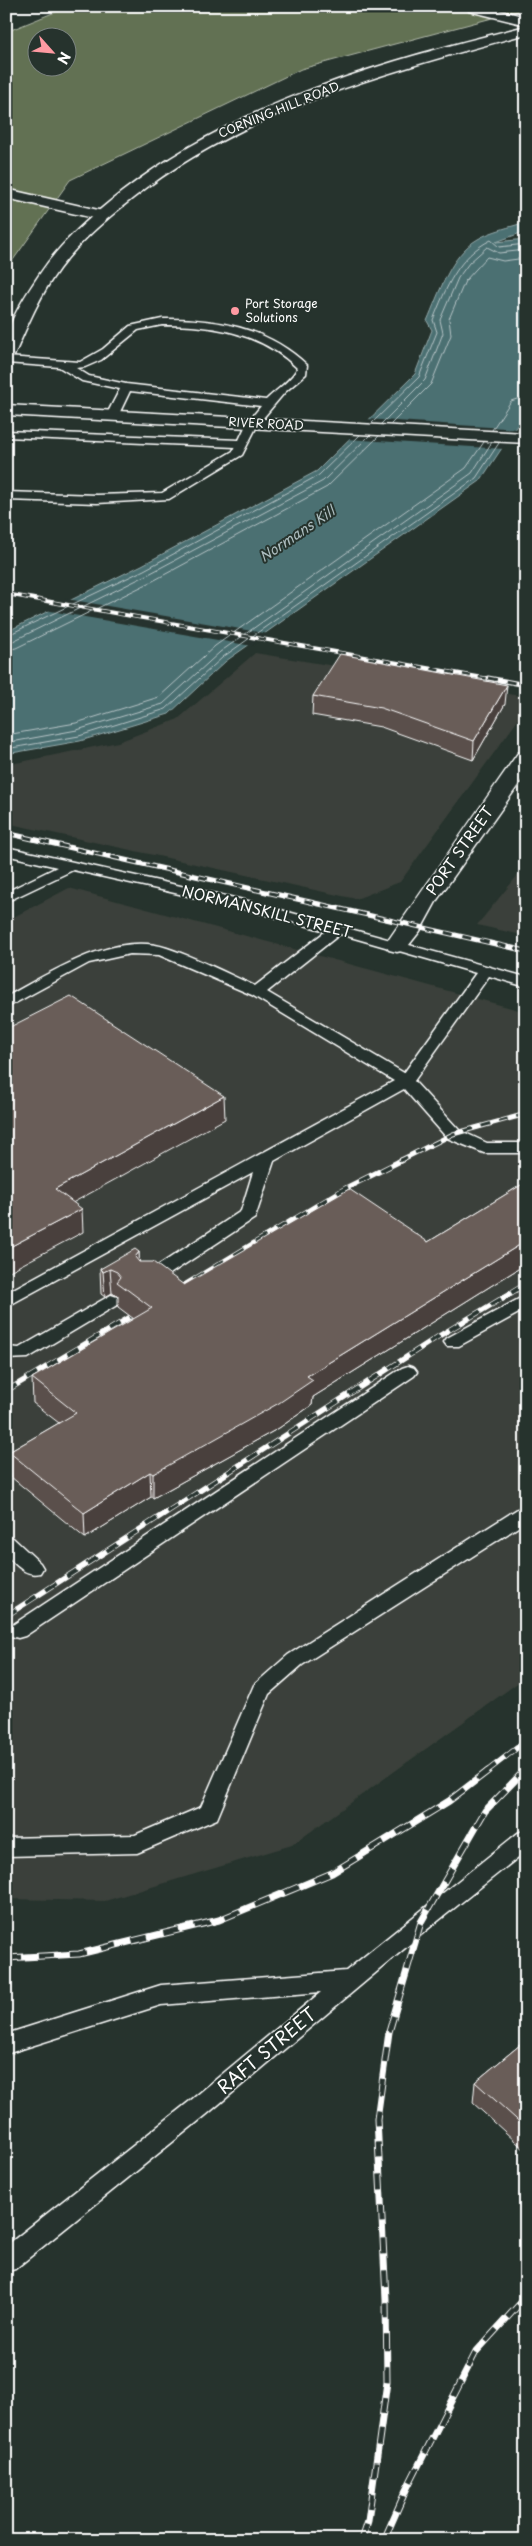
<svg xmlns="http://www.w3.org/2000/svg" width="532" height="2546" font-family="'Playpen Sans',sans-serif">
  <rect width="100%" height="100%" fill="#26332d"/>
  <filter id="ink" filterUnits="userSpaceOnUse"><feTurbulence type="fractalNoise" baseFrequency=".02" numOctaves="2"/><feDisplacementMap in="SourceGraphic" scale="10" xChannelSelector="R" yChannelSelector="G"/><feConvolveMatrix kernelMatrix="1 2 1 2 8 2 1 2 1" color-interpolation-filters="sRGB"/></filter>
  <g filter="url(#ink)">
    <!-- built -->
    <g fill="#3a403a">
      <polygon points="255,653 526,697 526,709 400,882 356,899 6,823 6,765 118,742 178,719"/>
      <polygon points="526,865 526,936 477,925"/>
      <polygon points="69,888 526,1012 526,1677 292,1845 105,1901 6,1899 6,921"/>
    </g>
    <!-- green -->
    <path fill="#627153" stroke="#b0b8a9" fill-rule="evenodd" d="M70,6h456v3l-225,60 -231,111 -64,90v-238zM38,38h30v30h-30z"/>
    <!-- water -->
    <path fill="#4b6f72" stroke="#93a9aa" d="M526,222v9l-30,11 30,-3v173l-46,69 -254,180 -57,53 -89,27 -74,13v-122l136,-67 175,-94 98,-97 17,-44 -5,-9c12,-27 23,-66 51,-82 13,-8 33,-12 48,-17z"/>
    <!-- pier -->
    <g fill="#26332d">
      <polygon points="366,419 518,429 504,449 346,439"/>
      <polygon points="67,599 269,634 252,646 45,610"/>
    </g>
    <g fill="none" stroke-linecap="round" stroke-linejoin="round">
      <!-- shore -->
      <g stroke="#b7c5c7" stroke-width="1">
        <path d="M372,423l47,-46 18,-45 -4,-12c13,-32 25,-64 58,-80l8,7 27,-3"/>
        <polyline points="381,424 425,380 443,333 440,320 458,278 469,263 487,247 499,253 526,250"/>
        <polyline points="391,424 431,384 451,335 449,319 465,281 487,257 503,261 526,258"/>
        <polyline points="492,430 511,401 526,396"/>
        <polyline points="6,636 144,570 319,475 360,435"/>
        <polyline points="6,642 13,641 147,575 323,481 369,436"/>
        <polyline points="6,650 16,648 151,582 327,487 379,436"/>
        <polyline points="6,735 76,723 159,697 215,646 466,468 484,442"/>
        <polyline points="6,743 77,730 163,704 220,652 472,473 492,442"/>
        <polyline points="6,749 79,736 166,709 223,657 476,478 499,443"/>
      </g>
      <defs>
        <g id="service">
          <path d="M162,319c53,-1 105,8 145,46l-1,9 -21,18 -27,32 -16,31 -73,44 -72,4 -91,-3v-8l91,3 65,-2 71,-42 2,-4 -229,-10v-6l233,9 8,-17 14,-17 -131,-15 -12,25 -6,3 -6,-3 14,-27 -38,-8 -23,-14 -53,-4v-6l74,5 23,-13 27,-23zM162,325c50,0 98,7 135,43 -2,9 -23,24 -31,32l-140,-16 -37,-8 -13,-8 9,-1 16,-7 37,-30z"/>
          <path d="M6,847l242,54 278,76v10l-37,-11 -75,105 45,49 28,13h39v10h-42l-37,-15 -43,-49 -130,72 -19,57 -102,67h-12l-3,-4 3,-4 100,-66 12,-39 -247,135v-14l388,-212 -142,-86 -93,-40 -29,-1 -41,9 -83,45v-11c44,-24 109,-67 161,-49 30,10 59,25 88,38l71,-55 -85,-23 -168,-38 -67,32v-10l51,-25 -51,-12zM340,934l136,39 -72,100 -137,-81z"/>
          <polygon points="111,1295 117,1297 120,1301 117,1305 28,1358 6,1359 6,1347 19,1348"/>
          <polygon points="526,1295 526,1309 459,1346 447,1346 444,1342 447,1338"/>
          <polygon points="408,1366 414,1368 417,1372 414,1376 25,1636 18,1638 11,1636 8,1631 11,1626 402,1368"/>
          <polygon points="526,1506 526,1522 302,1665 269,1694 217,1819 137,1853 6,1856 6,1838 135,1835 201,1807 254,1685 288,1655 519,1508"/>
          <path d="M6,1536l7,2 27,25 3,5 -3,5c-15,4 -24,-9 -34,-18z"/>
          <polygon points="526,1830 526,1851 429,1928 206,2115 15,2269 6,2272 6,2246 190,2101 321,1992 161,2005 6,2054 6,2034 161,1985 346,1971 518,1833"/>
        </g>
        <g id="minor">
          <polygon points="469,6 483,6 526,17 526,25 469,11"/>
          <polygon points="6,189 107,212 110,215 102,220 6,198"/>
          <path d="M526,752v22l-89,126 -17,31 -15,19 -8,2 -8,-2 -4,-5c44,-64 88,-128 133,-192z"/>
        </g>
        <g id="primary">
          <path d="M526,26v8c-138,38 -279,75 -393,164 -27,21 -53,43 -74,71 -19,26 -32,57 -45,87l-8,5c0,-8 -1,-19 1,-26 6,-21 20,-42 32,-60 22,-33 52,-59 83,-83 116,-90 263,-131 404,-166z"/>
          <polygon points="6,405 526,433 526,443 6,415"/>
        </g>
      </defs>
      <!-- service casing -->
      <use href="#service" stroke="#fff" stroke-width="3"/>
      <!-- minor casing -->
      <use href="#minor" stroke="#fff" stroke-width="3"/>
      <!-- primary casing -->
      <use href="#primary" stroke="#fff" stroke-width="3"/>
      <!-- service -->
      <use href="#service" fill="#26332d" fill-rule="evenodd"/>
      <!-- minor -->
      <use href="#minor" fill="#26332d" fill-rule="evenodd"/>
      <!-- primary -->
      <use href="#primary" fill="#26332d" fill-rule="evenodd"/>
      <defs>
        <polyline id="rail-far3" points="6,594 495,680"/>
        <g id="rail-far2">
          <polyline points="488,678 526,685"/>
          <polyline points="6,833 526,951"/>
          <polyline points="399,1161 453,1134 526,1114"/>
        </g>
        <g id="rail-far1">
          <polyline points="173,1292 346,1188 402,1160"/>
          <polyline points="6,1391 142,1310"/>
          <polyline points="6,1616 439,1336 526,1284"/>
          <polyline points="486,1772 526,1741"/>
          <polyline points="523,1772 526,1769"/>
        </g>
        <g id="rail">
          <polyline points="6,1958 79,1954 219,1920 332,1873 449,1801 488,1771"/>
          <polyline points="362,2540 368,2521 387,2382 386,2299 377,2119 389,2032 421,1922 485,1811 524,1771"/>
          <polyline points="384,2540 406,2490 476,2352 526,2297"/>
        </g>
      </defs>
      <!-- rail-far3 casing -->
      <use href="#rail-far3" stroke="#fff" stroke-width="4"/>
      <!-- rail-far2 casing -->
      <use href="#rail-far2" stroke="#fff" stroke-width="5"/>
      <!-- rail-far1 casing -->
      <use href="#rail-far1" stroke="#fff" stroke-width="5.5"/>
      <!-- rail casing -->
      <use href="#rail" stroke="#fff" stroke-width="7"/>
      <!-- rail-far3 -->
      <use href="#rail-far3" stroke="#26332d" stroke-width="2.5" stroke-dasharray="8" stroke-linecap="butt"/>
      <!-- rail-far2 -->
      <use href="#rail-far2" stroke="#26332d" stroke-width="3" stroke-dasharray="9" stroke-linecap="butt"/>
      <!-- rail-far1 -->
      <use href="#rail-far1" stroke="#26332d" stroke-width="4" stroke-dasharray="12" stroke-linecap="butt"/>
      <!-- rail -->
      <use href="#rail" stroke="#26332d" stroke-width="5" stroke-dasharray="16" stroke-linecap="butt"/>
    </g>
    <!-- wall -->
    <g fill="#5a504c" stroke="#fff">
      <polygon points="313,696 505,704 473,760 381,727 312,715"/>
      <polygon points="526,1182 526,1264 313,1397 312,1405 279,1428 153,1498 151,1497 85,1538 11,1477 9,1452 59,1423 33,1403 32,1378 134,1319 118,1307 118,1296 112,1293 105,1297 101,1294 100,1269 139,1252 139,1262 184,1285 428,1242"/>
      <polygon points="526,2040 526,2151 473,2103 475,2082"/>
    </g>
    <!-- shaded-wall -->
    <g fill="#4a413e" stroke="#fff">
      <polygon points="507,685 505,704 473,760 474,741"/>
      <polygon points="224,1096 225,1119 56,1212 55,1189"/>
      <polygon points="82,1209 83,1232 6,1273 6,1249"/>
      <polygon points="526,1241 526,1264 313,1397 312,1405 279,1428 153,1498 153,1474 307,1376"/>
      <polygon points="139,1252 140,1276 135,1257"/>
      <polygon points="110,1269 112,1293 105,1297 103,1272"/>
      <polygon points="150,1472 151,1497 85,1538 84,1513"/>
    </g>
    <!-- building -->
    <g fill="#695d58" stroke="#fff">
      <polygon points="340,654 507,685 474,741 381,708 313,696"/>
      <polygon points="71,996 224,1096 55,1189 82,1209 6,1249 6,1029"/>
      <polygon points="526,1182 526,1241 307,1376 313,1380 279,1403 153,1474 150,1472 84,1513 9,1452 76,1413 32,1378 152,1308 117,1282 121,1277 117,1272 110,1269 103,1272 100,1269 135,1249 139,1252 135,1257 139,1262 153,1262 184,1285 349,1189 428,1242"/>
      <polygon points="526,2040 526,2128 475,2082"/>
    </g>
  </g>
  <!-- markers -->
  <circle fill="#ff9aa2" stroke="#26332d" stroke-width="2" cx="235" cy="311" r="5"/>
  <g text-anchor="middle" stroke-width="4" stroke-linejoin="round" paint-order="stroke">
    <!-- far-street labels -->
    <g font-size="12" fill="#fff" stroke="#26332d">
      <text transform="translate(279 110) rotate(-22)" y="4">CORNING HILL ROAD</text>
      <text transform="translate(266 424) rotate(3)" y="4">RIVER ROAD</text>
    </g>
    <!-- far-poi labels -->
    <g font-size="12" fill="#fff" stroke="#26332d" text-anchor="start">
      <text x="245" y="308">Port Storage<tspan x="245" dy="14">Solutions</tspan></text>
    </g>
    <!-- far-water labels -->
    <g font-size="14" font-style="italic" fill="#aebec0" stroke="#26332d">
      <text transform="translate(297 534) rotate(-34)" y="5">Normans Kill</text>
    </g>
    <!-- street labels -->
    <g font-size="15" fill="#fff" stroke="#26332d">
      <text transform="translate(460 851) rotate(-55)" y="5">PORT STREET</text>
      <text transform="translate(267 912) rotate(14)" y="5">NORMANSKILL STREET</text>
    </g>
    <!-- near-street labels -->
    <g font-size="18" fill="#fff" stroke="#26332d">
      <text transform="translate(267 2051) rotate(-40)" y="6">RAFT STREET</text>
    </g>
  </g>
  <!-- margin -->
  <rect width="532" height="2546" fill="none" stroke="#26332d" stroke-width="25"/>
  <rect x="12" y="12" width="507" height="2521" fill="none" stroke="#fff" stroke-width="2" filter="url(#ink)"/>
  <!-- north arrow -->
  <g transform="translate(52 52) rotate(117)"><circle r="24" fill="#26332d" stroke="#7d8581"/>
  <path d="M0-4L9 19L0 12L-9 19Z" fill="#ff9aa2"/>
  <text y="-8" font-size="14" font-weight="bold" text-anchor="middle" fill="#ffffff">N</text>
  </g>
</svg>
